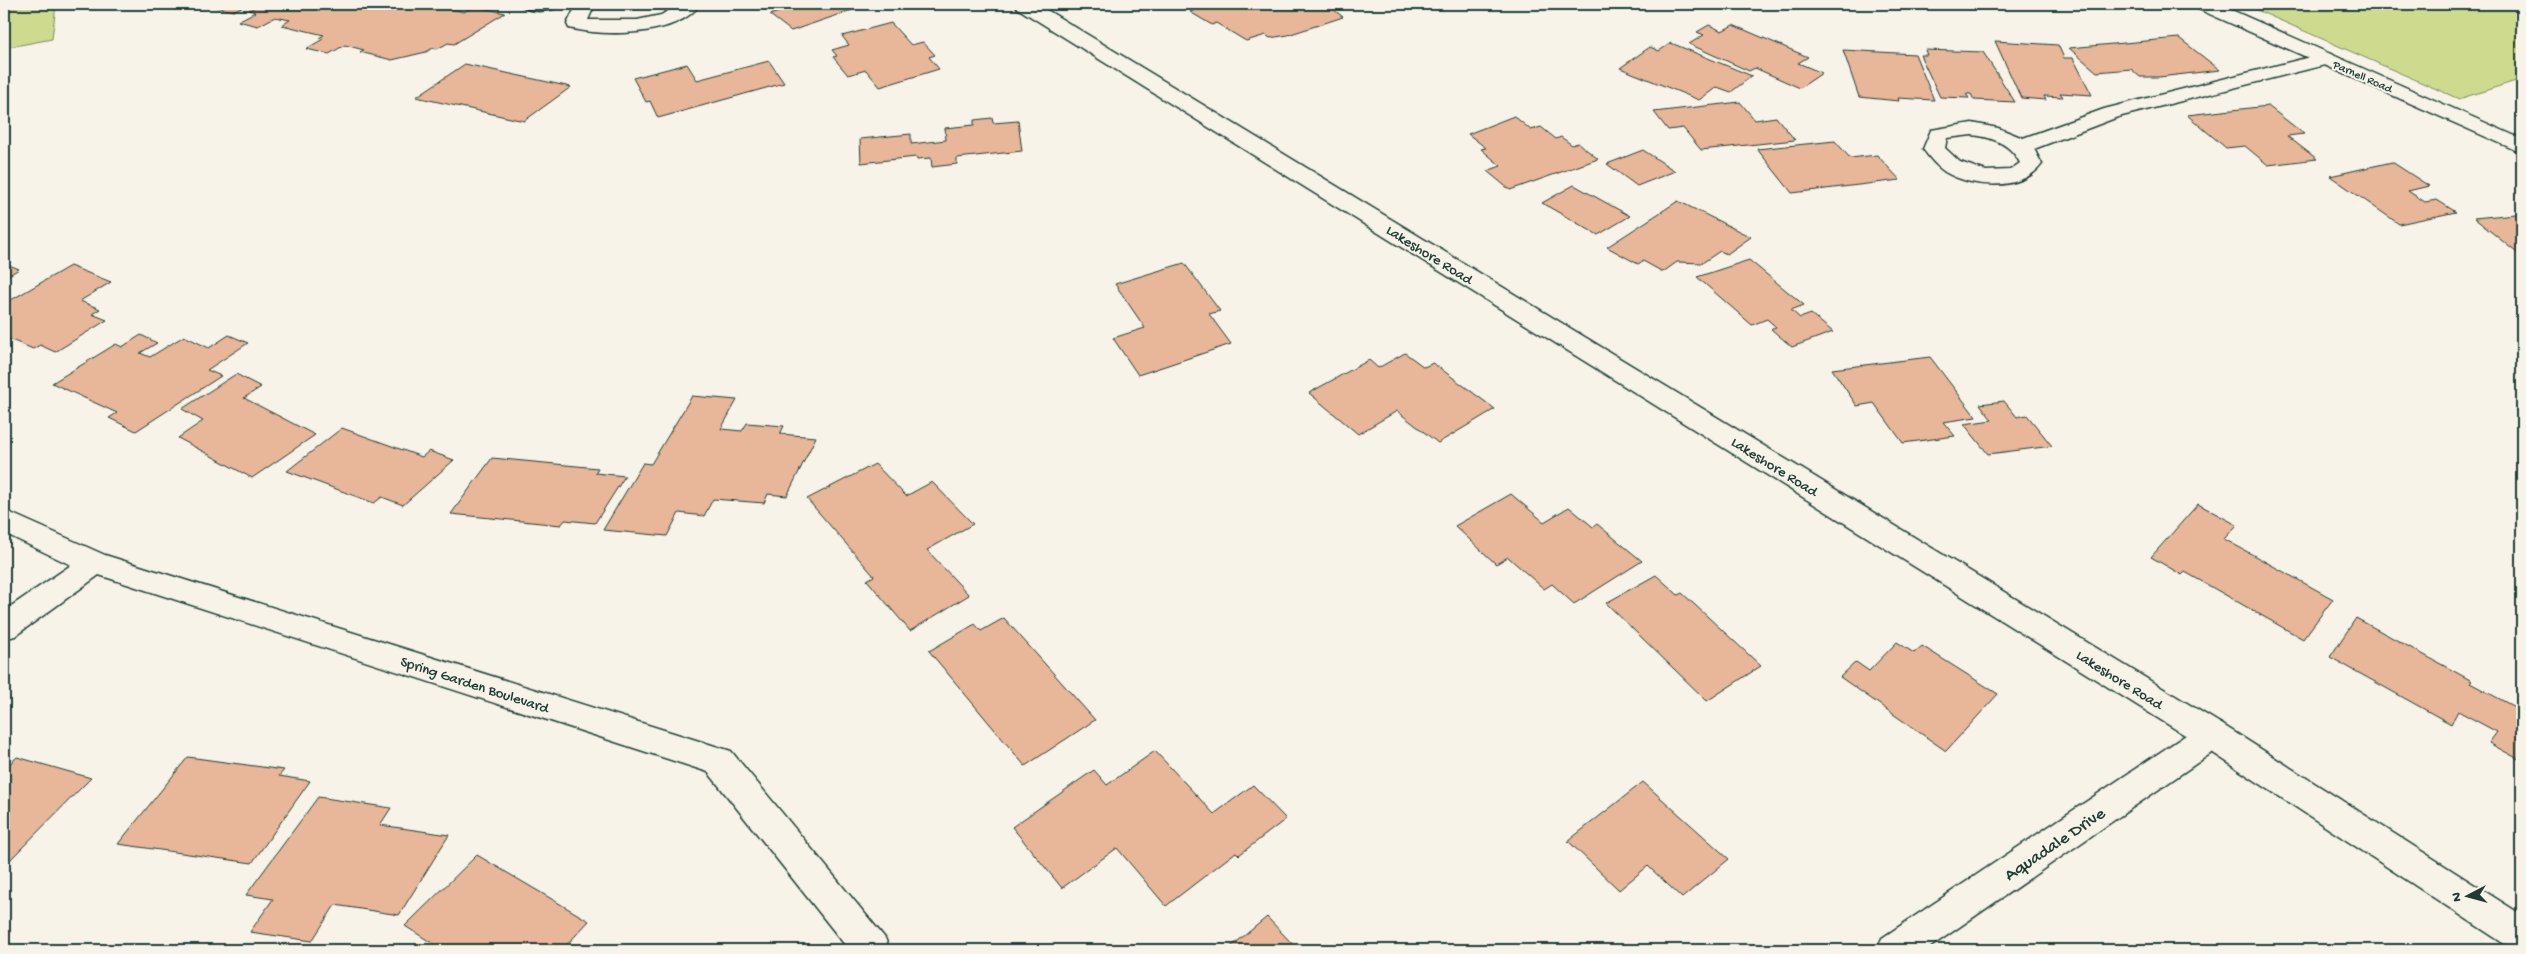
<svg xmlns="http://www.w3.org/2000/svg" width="2526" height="954" font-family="'Gochi Hand',sans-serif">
  <rect width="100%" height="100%" fill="#f7f3e8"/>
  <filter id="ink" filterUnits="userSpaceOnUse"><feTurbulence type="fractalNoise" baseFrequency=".02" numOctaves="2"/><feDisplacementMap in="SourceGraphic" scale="10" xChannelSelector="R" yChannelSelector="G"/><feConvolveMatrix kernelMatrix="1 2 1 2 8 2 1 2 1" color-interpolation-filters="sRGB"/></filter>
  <g filter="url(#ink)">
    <!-- green -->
    <g fill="#cedb8f" stroke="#768c62">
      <polygon points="4,4 56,4 52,39 4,48"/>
      <polygon points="2243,4 2522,4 2522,79 2459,99"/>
    </g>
    <!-- building -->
    <g fill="#e8b699" stroke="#1f3d34">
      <polygon points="204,4 248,4 233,11"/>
      <polygon points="261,4 443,4 446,5 443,7 464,12 474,6 505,13 454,44 448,43 437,49 433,48 426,52 392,60 360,52 364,50 345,45 329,54 306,49 323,39 319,38 324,35 282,25 290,20 275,17 258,26 238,21 255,12 249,10"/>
      <polygon points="798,4 870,4 791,31 770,15 799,5"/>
      <polygon points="1210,4 1239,4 1250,10 1262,6 1259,4 1351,4 1333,9 1343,17 1288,35 1270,38 1266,35 1246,41 1216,23 1212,25 1190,12"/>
      <polygon points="891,23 911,45 923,42 935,55 929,57 939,69 880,87 866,70 848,75 833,57 837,56 832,50 849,45 842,36"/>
      <polygon points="1709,25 1722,31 1733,25 1808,57 1798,63 1822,73 1800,88 1755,68 1749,71 1689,44 1704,35 1697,32"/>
      <polygon points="2179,38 2220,70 2159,77 2140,77 2131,69 2097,72 2069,48"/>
      <polygon points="1995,41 2058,45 2064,58 2073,58 2092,95 2060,93 2063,97 2044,96 2046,100 2021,98"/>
      <polygon points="1671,43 1752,76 1731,92 1717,87 1699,100 1620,68 1650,47 1659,51"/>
      <polygon points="1843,50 1915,54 1934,100 1898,98 1899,101 1859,97"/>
      <polygon points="1925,50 1983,52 2015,102 1974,100 1971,94 1966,94 1969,98 1940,97 1920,55 1927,55"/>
      <polygon points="769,61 784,83 658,118 650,101 646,102 633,78 687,64 697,80"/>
      <polygon points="465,64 571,87 524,121 416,97"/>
      <polygon points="1740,102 1755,120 1776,117 1795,140 1701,150 1683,128 1668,130 1654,112"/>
      <polygon points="2268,106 2304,134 2287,136 2317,159 2268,165 2245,146 2226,148 2187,115"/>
      <polygon points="1514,116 1531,130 1541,127 1556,139 1561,137 1572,145 1578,143 1598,159 1510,190 1487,171 1501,166 1481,149 1486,148 1468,134"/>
      <polygon points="992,118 993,123 1018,121 1022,151 957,158 957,164 932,167 931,158 917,159 916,157 861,163 860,139 911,134 911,144 946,140 945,128 974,125 974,120"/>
      <polygon points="1835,141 1850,158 1877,155 1900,180 1792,193 1757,149"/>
      <polygon points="1643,150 1675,171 1637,186 1607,164"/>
      <polygon points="2392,162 2429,186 2408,191 2425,202 2437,200 2456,212 2399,224 2330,176"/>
      <polygon points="1574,185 1630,216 1598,235 1542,203"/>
      <polygon points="1678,201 1751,237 1727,254 1720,251 1702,263 1677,262 1663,272 1643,261 1638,264 1607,247"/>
      <polygon points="2516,214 2522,218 2522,257 2474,218"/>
      <polygon points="1749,260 1804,305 1791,310 1800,318 1811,314 1833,332 1792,347 1771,329 1776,327 1767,319 1752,325 1697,277"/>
      <polygon points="4,263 19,269 4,278"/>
      <polygon points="1184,263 1220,311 1209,314 1231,344 1138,375 1113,338 1145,328 1115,284"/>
      <polygon points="70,266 111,282 80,301 100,309 92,314 107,320 55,352 40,345 33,349 4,337 4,304"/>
      <polygon points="141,335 157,343 140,353 150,357 184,336 209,348 229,335 248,343 207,370 221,376 136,431 109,418 117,413 52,383 116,344 122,347"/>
      <polygon points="1405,353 1424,367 1433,363 1495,409 1438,443 1397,411 1358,434 1309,393 1369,360 1378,368"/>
      <polygon points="1930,357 1976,417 1943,422 1955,436 1903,443 1874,403 1857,406 1832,369"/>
      <polygon points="236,374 261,387 244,398 315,435 252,478 178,438 203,421 182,409"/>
      <polygon points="692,396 737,400 721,429 742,431 747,423 784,426 780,434 816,437 787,496 768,494 764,503 713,499 704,516 679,513 667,536 603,530 643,463 651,464"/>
      <polygon points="2004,401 2017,417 2027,415 2052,446 1988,454 1964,424 1992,420 1980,404"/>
      <polygon points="342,428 422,457 429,451 454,460 403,505 382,497 374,503 287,471"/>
      <polygon points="492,458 598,468 595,473 625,476 595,523 565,520 561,525 451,514"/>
      <polygon points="875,464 906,496 932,482 973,524 927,550 969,595 910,631 867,580 874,576 807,499"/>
      <polygon points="1511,494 1544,522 1569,507 1593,527 1597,524 1642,561 1574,604 1552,584 1544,589 1508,557 1496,564 1455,526"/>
      <polygon points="2198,504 2237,525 2224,539 2333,599 2303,639 2185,572 2182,575 2151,557"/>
      <polygon points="1656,575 1678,595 1682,593 1761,666 1707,701 1606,603"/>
      <polygon points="1004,618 1095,720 1025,766 929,651 975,624 981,631"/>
      <polygon points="2356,618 2472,681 2470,683 2522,711 2522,761 2489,743 2497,732 2458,711 2451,724 2330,657"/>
      <polygon points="1897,642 1914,653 1922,646 1998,694 1946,751 1840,677 1856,662 1869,671"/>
      <polygon points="1155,751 1214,814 1253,785 1286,819 1239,855 1236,852 1166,906 1117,848 1062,888 1012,827 1094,770 1107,785"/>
      <polygon points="17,757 91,778 4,866 4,769"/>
      <polygon points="188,757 284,770 279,776 310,781 252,863 118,844"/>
      <polygon points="1643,782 1729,859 1682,898 1648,866 1619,890 1568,841"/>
      <polygon points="318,797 391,808 380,825 449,835 399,915 335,905 312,941 250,932 273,899 246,895"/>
      <polygon points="477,855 589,921 562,950 443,950 405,926"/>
      <polygon points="1267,917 1298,950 1227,950"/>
    </g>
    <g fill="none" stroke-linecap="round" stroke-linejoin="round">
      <defs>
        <path id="service" d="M521,4h40c-7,8 -33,9 -40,0z"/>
        <g id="minor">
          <path d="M577,4h18l-7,16h49l24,-5 19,-11h20c-22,33 -96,33 -131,24l-2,-4z"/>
          <path d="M2326,53l7,2 3,4 -3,4 -215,54 -84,32 8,15c-20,28 -70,24 -97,8 -8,-5 -17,-16 -22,-23l8,-19 41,-7 26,5 25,10 81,-29zM1972,135c20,2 39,9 48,28l-10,7 -24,1 -26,-9 -15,-14 2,-10z"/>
          <polygon points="4,510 105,555 731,751 885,938 890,950 849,950 708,772 99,575 15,636 4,639 4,611 71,565 4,533"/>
          <polygon points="2212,721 2223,725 2228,735 2223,745 1926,950 1877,950 1882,938 2201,725"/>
        </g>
        <polygon id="tertiary" points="2194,4 2218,4 2522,139 2522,153 2196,8"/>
        <polygon id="secondary" points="1015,4 1037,4 2223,725 2522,915 2522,950 2509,947 2201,745 1017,8"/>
      </defs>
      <!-- service casing -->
      <use href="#service" stroke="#1f3d34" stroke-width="4"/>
      <!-- minor casing -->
      <use href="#minor" stroke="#1f3d34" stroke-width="3"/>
      <!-- tertiary casing -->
      <use href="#tertiary" stroke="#1f3d34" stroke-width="3"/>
      <!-- secondary casing -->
      <use href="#secondary" stroke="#1f3d34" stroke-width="3"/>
      <!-- service -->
      <use href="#service" fill="#f7f3e8" fill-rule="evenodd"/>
      <!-- minor -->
      <use href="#minor" fill="#f7f3e8" fill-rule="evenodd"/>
      <!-- tertiary -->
      <use href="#tertiary" fill="#f7f3e8" fill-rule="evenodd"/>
      <!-- secondary -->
      <use href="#secondary" fill="#f7f3e8" fill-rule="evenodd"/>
    </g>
  </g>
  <g text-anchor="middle" stroke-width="4" stroke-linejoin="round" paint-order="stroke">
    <!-- far-street labels -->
    <g font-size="12" fill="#1f3d34" stroke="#f7f3e8">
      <text transform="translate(2363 76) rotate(24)" y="4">Parnell Road</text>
    </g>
    <!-- street labels -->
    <g font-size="15" fill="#1f3d34" stroke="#f7f3e8">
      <text transform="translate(1430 254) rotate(32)" y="5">Lakeshore Road</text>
      <text transform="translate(1775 466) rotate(32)" y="5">Lakeshore Road</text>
      <text transform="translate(2120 679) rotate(32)" y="5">Lakeshore Road</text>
      <text transform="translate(475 684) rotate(18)" y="5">Spring Garden Boulevard</text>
    </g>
    <!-- near-street labels -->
    <g font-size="18" fill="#1f3d34" stroke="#f7f3e8">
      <text transform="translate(2054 843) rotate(-34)" y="6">Aquadale Drive</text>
    </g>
  </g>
  <!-- margin -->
  <rect width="2526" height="954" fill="none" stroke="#f7f3e8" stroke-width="20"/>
  <rect x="10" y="10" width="2506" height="934" fill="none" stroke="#1f3d34" stroke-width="2" filter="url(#ink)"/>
  <!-- north arrow -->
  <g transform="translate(2468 896) rotate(264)" stroke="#f7f3e8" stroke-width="4" paint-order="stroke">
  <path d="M0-4L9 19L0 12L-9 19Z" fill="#1f3d34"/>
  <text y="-8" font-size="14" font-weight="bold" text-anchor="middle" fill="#1f3d34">N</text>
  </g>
</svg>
